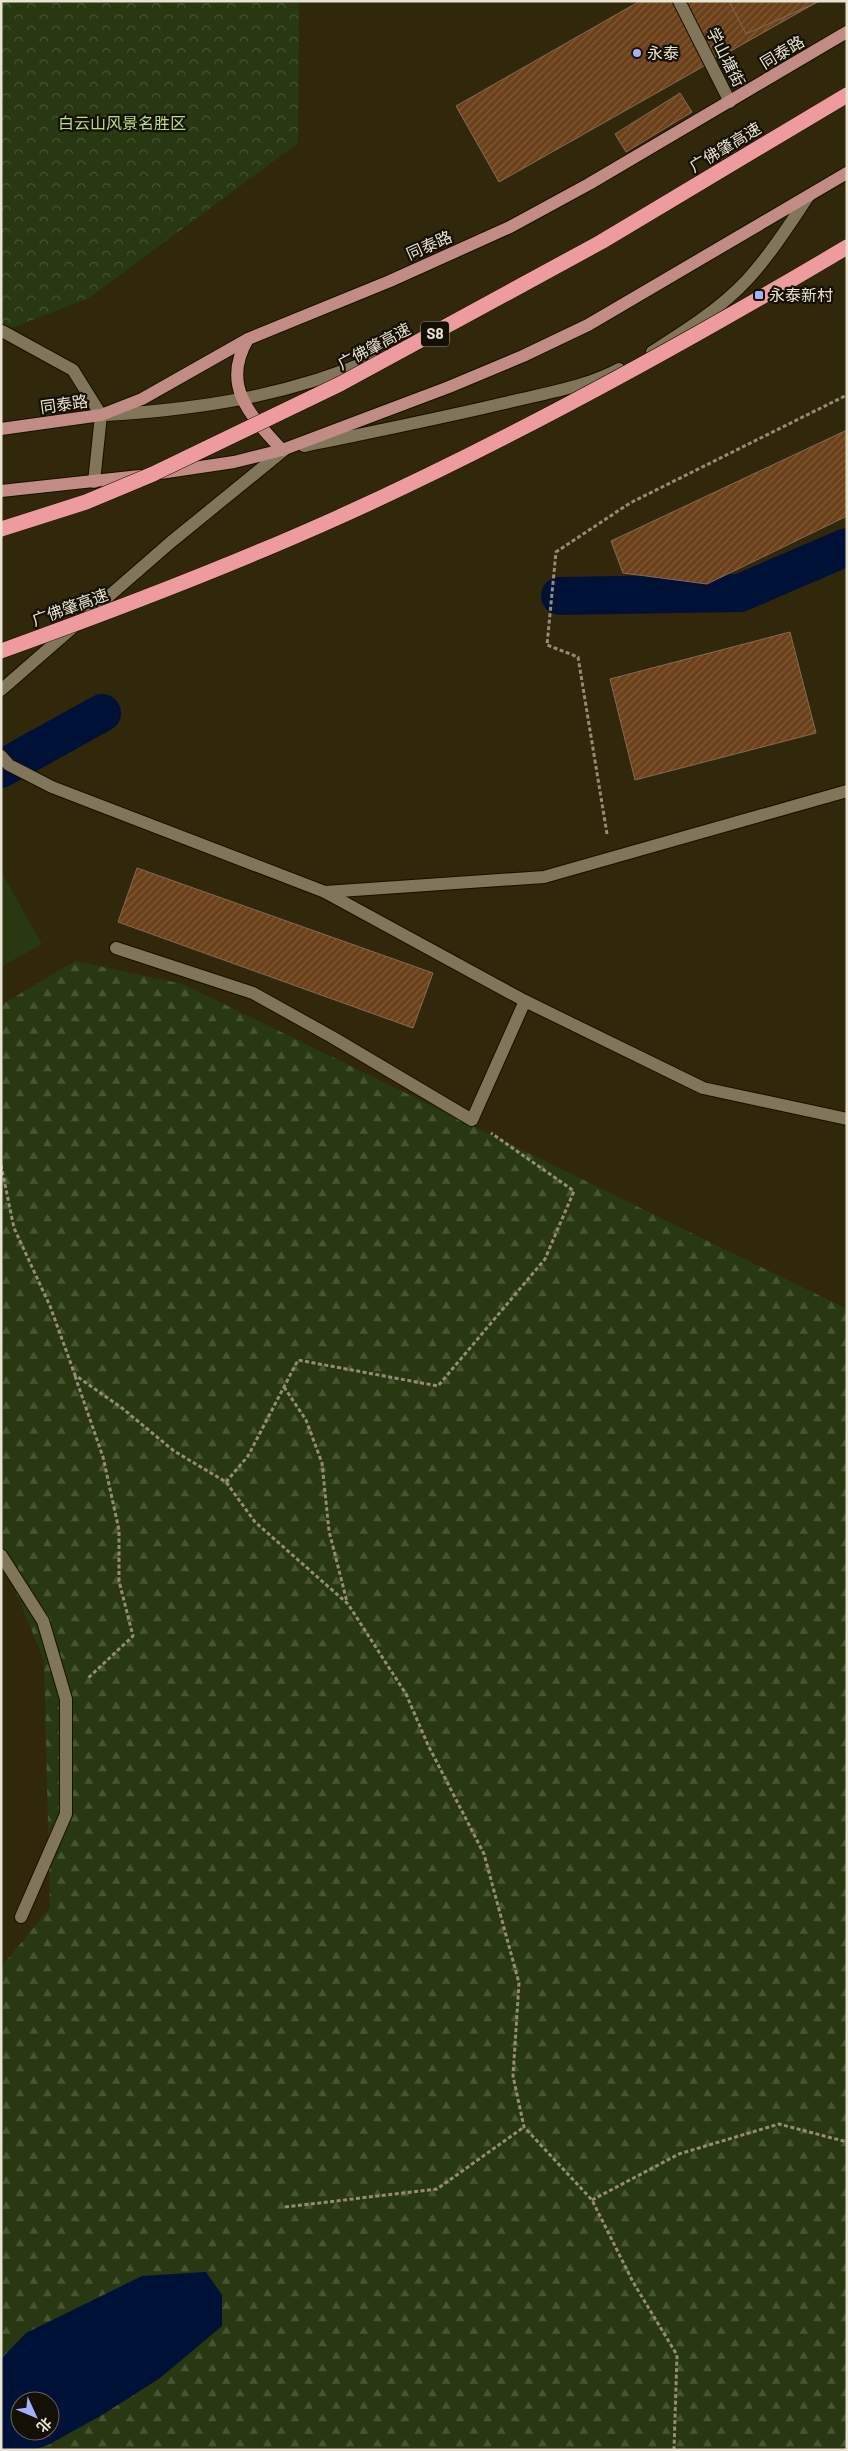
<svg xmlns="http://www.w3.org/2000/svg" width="848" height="2451" font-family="Barlow,'Noto Sans SC',sans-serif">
  <defs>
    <pattern id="forest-firs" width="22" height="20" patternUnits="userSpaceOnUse" patternTransform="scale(1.25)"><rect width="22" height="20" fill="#283811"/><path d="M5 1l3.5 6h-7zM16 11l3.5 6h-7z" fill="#475533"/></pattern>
    <pattern id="park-crowns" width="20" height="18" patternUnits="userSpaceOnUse" patternTransform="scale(1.25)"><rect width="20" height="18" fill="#283811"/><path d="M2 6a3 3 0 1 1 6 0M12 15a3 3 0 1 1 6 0" fill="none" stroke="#475533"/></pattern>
    <pattern id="building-hatch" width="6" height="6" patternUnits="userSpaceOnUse" patternTransform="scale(1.25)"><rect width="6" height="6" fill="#6c4019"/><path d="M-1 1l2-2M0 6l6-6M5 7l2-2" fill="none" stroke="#815b3a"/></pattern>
  </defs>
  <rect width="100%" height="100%" fill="#31270b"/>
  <!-- forest -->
  <path fill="url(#forest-firs)" fill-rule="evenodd" d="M75,961l108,23 664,325v1141h-846v-483l49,-59 -6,-247 -43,-106v-550zM20,2401h30v30h-30z"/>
  <!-- park -->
  <polygon fill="url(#park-crowns)" points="1,1 299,1 298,143 89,298 1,332"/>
  <!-- pitch -->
  <polygon fill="#283811" points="1,871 42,944 1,967"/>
  <!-- water -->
  <path fill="#001137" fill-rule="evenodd" d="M206,2272l16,23v31l-62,52 -58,37 -54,30 -15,5h-32v-91l25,-26 116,-57zM20,2401h30v30h-30z"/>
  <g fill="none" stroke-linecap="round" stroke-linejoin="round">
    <!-- canal -->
    <g stroke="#001137" stroke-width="38">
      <polyline points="560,596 740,593 847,547"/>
      <polyline points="1,769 102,713"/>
    </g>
  </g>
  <!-- building -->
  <g fill="url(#building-hatch)" stroke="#856a56">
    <polygon points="640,1 819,1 499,182 456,106"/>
    <polygon points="729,1 820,1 746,34"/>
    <polygon points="680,93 692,112 626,152 615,134"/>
    <polygon points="847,430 847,516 707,584 623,573 611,541"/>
    <polygon points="790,632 816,733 635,780 610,679"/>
    <polygon points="137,868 433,973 413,1028 118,922"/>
  </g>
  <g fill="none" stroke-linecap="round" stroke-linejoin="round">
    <defs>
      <g id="minor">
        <polyline points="679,1 730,102"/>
        <polyline points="2,331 73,370 101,415 94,482"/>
        <path d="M652,352c33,-21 68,-43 95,-72 23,-25 42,-55 61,-83"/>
        <path d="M106,415c95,-6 181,-19 270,-57"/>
        <path d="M304,446c68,-14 137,-28 205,-44 37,-9 77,-15 110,-33"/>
        <polyline points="1,690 171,542 284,450"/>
        <polyline points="1,756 9,765 52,787 325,892 525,1001 703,1088 847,1119"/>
        <polyline points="325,892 544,877 847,791"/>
        <polyline points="116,948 253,993 332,1037 472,1120 525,1001"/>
        <polyline points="1,1555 43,1621 66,1699 66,1814 21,1917"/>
      </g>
      <g id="major">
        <path d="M248,339c-28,47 3,77 34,111"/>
        <polyline points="1,429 101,415 142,399 248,339 390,281 510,227 589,184 847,32"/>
        <polyline points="160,473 234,462 282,450 449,387 523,356 588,325 847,173"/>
        <polyline points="1,491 140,476"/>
      </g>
    </defs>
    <!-- minor casing -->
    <use href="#minor" stroke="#180f00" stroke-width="14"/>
    <!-- major casing -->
    <use href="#major" stroke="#180f00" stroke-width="14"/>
    <!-- path -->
    <g stroke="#948c76" stroke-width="3" stroke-dasharray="4 2.5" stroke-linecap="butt">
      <polyline points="607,834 578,657 547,645 556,552 630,503 847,395"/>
      <polyline points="1,1165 14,1228 50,1306 75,1375 122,1408 174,1451 226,1482 255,1522 348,1604 406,1694 428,1745 484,1854 519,1983 513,2076 524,2127 592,2200 633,2282 677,2355 674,2450"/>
      <polyline points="75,1376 103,1457 119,1530 119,1581 133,1636 87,1679"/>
      <polyline points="284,1387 306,1420 322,1463 329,1531 347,1602"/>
      <polyline points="226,1482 248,1456 298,1360 438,1386 545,1259 574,1191 491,1133"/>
      <polyline points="592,2200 679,2154 779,2124 847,2142"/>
      <polyline points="285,2207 437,2189 524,2127"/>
    </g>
    <!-- minor -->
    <use href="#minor" stroke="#817659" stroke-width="12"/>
    <!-- major -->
    <use href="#major" stroke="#c28c84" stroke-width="12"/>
    <defs>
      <g id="highway-bridge">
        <polyline points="1,529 86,502 153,474 340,384 601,242 847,95"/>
        <path d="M1,651c114,-41 227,-84 338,-134 175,-79 343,-172 508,-270"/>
      </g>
    </defs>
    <!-- highway-bridge casing -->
    <use href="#highway-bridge" stroke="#180f00" stroke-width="16" stroke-linecap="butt"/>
    <!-- highway-bridge -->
    <use href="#highway-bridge" stroke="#ee9ba0" stroke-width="15"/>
  </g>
  <!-- markers -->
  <g fill="#a2b2fd" stroke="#151005" stroke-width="2">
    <circle cx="637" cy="53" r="5"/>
    <rect x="754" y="290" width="10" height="10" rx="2.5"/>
  </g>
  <g text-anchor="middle" stroke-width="4.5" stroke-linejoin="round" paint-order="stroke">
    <!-- shield labels -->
    <rect fill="#151005" stroke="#a9a494" stroke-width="1" x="421" y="321.5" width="28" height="25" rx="4"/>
    <g font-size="15" font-weight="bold" fill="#e9e3d2">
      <text x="435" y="339">S8</text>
    </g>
    <!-- street labels -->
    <g font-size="16" fill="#e9e3d2" stroke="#151005">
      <text transform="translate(782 52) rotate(-31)" y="6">同泰路</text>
      <text transform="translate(726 57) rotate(63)" y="6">学山塘街</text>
      <text transform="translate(725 147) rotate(-31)" y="6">广佛肇高速</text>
      <text transform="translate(429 245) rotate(-24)" y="6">同泰路</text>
      <text transform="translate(374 346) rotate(-28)" y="6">广佛肇高速</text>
      <text transform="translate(64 404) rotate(-8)" y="6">同泰路</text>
      <text transform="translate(70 607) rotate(-20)" y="6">广佛肇高速</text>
    </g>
    <!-- poi labels -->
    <g font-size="16" fill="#e9e3d2" stroke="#151005" text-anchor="start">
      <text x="647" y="59">永泰</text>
      <text x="769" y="301">永泰新村</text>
    </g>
    <!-- park labels -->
    <g font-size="16" fill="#b6e182" stroke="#151005">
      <text x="122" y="129">白云山风景名胜区</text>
    </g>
  </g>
  <!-- border -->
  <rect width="848" height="2451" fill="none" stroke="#e9e3d2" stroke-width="5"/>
  <!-- north arrow -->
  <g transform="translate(35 2416) rotate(134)"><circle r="24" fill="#151005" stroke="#6a6457"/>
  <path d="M0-4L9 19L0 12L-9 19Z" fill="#a2b2fd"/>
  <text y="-8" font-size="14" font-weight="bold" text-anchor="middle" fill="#e9e3d2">北</text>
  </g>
</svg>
